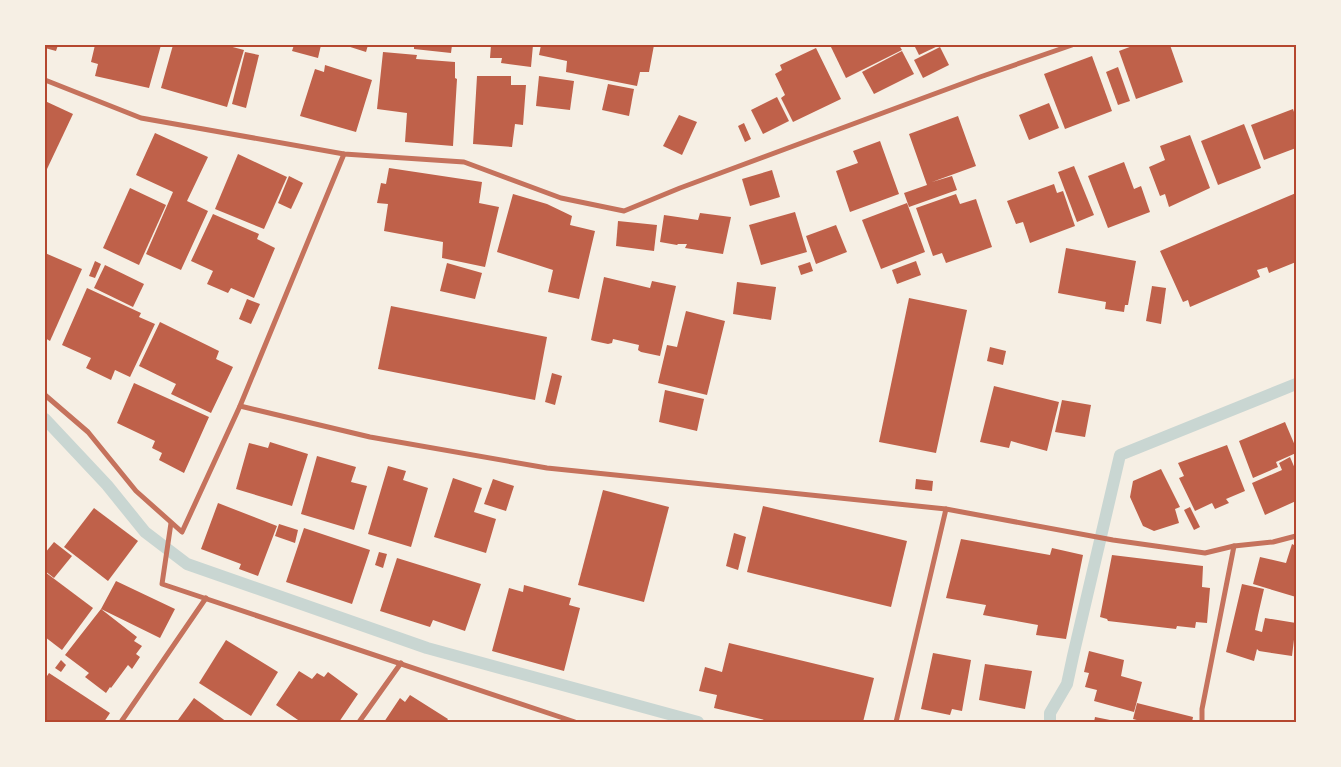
<svg xmlns="http://www.w3.org/2000/svg" width="1341" height="767" font-family="Rubik,sans-serif">
  <rect width="100%" height="100%" fill="#f6efe4"/>
  <g fill="none" stroke-linecap="round" stroke-linejoin="round">
    <!-- stream -->
    <g stroke="#c9d6d2" stroke-width="12">
      <polyline points="45,419 107,485 145,532 187,564 427,648 698,722"/>
      <polyline points="1050,722 1050,713 1067,684 1073,656 1120,455 1296,384"/>
    </g>
  </g>
  <!-- building -->
  <g fill="#bf614a">
    <polygon points="45,45 58,45 56,51 45,48"/>
    <polygon points="95,45 161,45 149,88 95,76 98,64 91,62"/>
    <polygon points="173,45 225,45 244,50 227,107 161,88"/>
    <polygon points="294,45 321,45 318,58 292,51"/>
    <polygon points="344,45 368,45 366,52"/>
    <polygon points="414,45 452,45 451,53 414,49"/>
    <polygon points="491,45 533,45 531,67 501,63 502,58 490,58"/>
    <polygon points="541,45 654,45 649,72 640,72 637,86 566,72 567,61 539,55"/>
    <polygon points="830,45 899,45 902,50 846,78"/>
    <polygon points="914,45 940,45 919,55"/>
    <polygon points="1135,45 1170,45 1183,82 1136,99 1119,51"/>
    <polygon points="940,47 949,65 923,78 914,60"/>
    <polygon points="816,48 841,99 793,122 781,98 785,95 775,74 782,70 780,65"/>
    <polygon points="902,51 914,74 874,94 862,72"/>
    <polygon points="245,52 259,55 246,108 232,104"/>
    <polygon points="383,52 417,55 416,59 455,62 455,78 457,79 453,146 405,142 407,113 377,109"/>
    <polygon points="1092,56 1112,111 1065,129 1044,74"/>
    <polygon points="325,65 372,80 356,132 300,116 315,69 324,72"/>
    <polygon points="1118,67 1130,101 1118,105 1106,72"/>
    <polygon points="477,76 511,76 511,85 526,85 523,125 515,124 512,147 473,144"/>
    <polygon points="539,76 574,81 570,110 536,106"/>
    <polygon points="608,84 634,89 629,116 602,110"/>
    <polygon points="777,97 789,121 763,134 751,110"/>
    <polygon points="45,101 73,114 47,169 45,167"/>
    <polygon points="1049,103 1059,128 1029,140 1019,115"/>
    <polygon points="1293,109 1296,118 1296,148 1264,160 1251,125"/>
    <polygon points="679,115 697,122 682,155 663,146"/>
    <polygon points="958,116 976,166 932,182 952,176 957,190 909,207 904,193 927,185 909,134"/>
    <polygon points="744,123 751,139 745,142 738,126"/>
    <polygon points="1244,124 1261,168 1218,185 1201,141"/>
    <polygon points="155,133 208,157 187,201 208,211 181,270 146,254 173,192 136,175"/>
    <polygon points="1190,135 1210,188 1169,207 1165,194 1160,196 1149,167 1165,160 1160,146"/>
    <polygon points="880,141 899,194 850,212 836,171 858,163 853,151"/>
    <polygon points="238,154 287,177 264,229 215,209"/>
    <polygon points="1124,162 1134,189 1141,186 1150,212 1108,228 1088,176"/>
    <polygon points="1074,166 1094,215 1077,222 1058,172"/>
    <polygon points="389,168 482,182 479,203 499,207 485,267 442,258 443,242 384,231 388,204 377,203 381,183 386,184"/>
    <polygon points="772,170 780,197 750,206 742,179"/>
    <polygon points="289,176 303,183 291,209 278,203"/>
    <polygon points="1054,184 1057,193 1063,191 1075,226 1030,243 1023,222 1016,224 1007,201"/>
    <polygon points="130,188 166,205 139,265 103,248"/>
    <polygon points="1296,193 1296,262 1269,273 1267,267 1257,270 1260,277 1190,307 1188,300 1183,302 1160,251"/>
    <polygon points="513,194 547,204 572,216 570,225 595,231 579,299 548,292 553,270 497,252"/>
    <polygon points="956,194 960,204 976,199 992,247 946,263 942,253 933,256 916,208"/>
    <polygon points="907,203 925,252 881,269 862,220"/>
    <polygon points="795,212 807,252 761,265 749,225"/>
    <polygon points="700,213 731,217 723,254 685,248 687,244 678,244 677,245 660,242 664,215 698,220"/>
    <polygon points="213,214 259,234 257,239 275,248 254,298 231,288 228,293 207,284 213,271 191,261"/>
    <polygon points="618,221 657,225 654,251 616,246"/>
    <polygon points="836,225 847,252 816,264 806,236"/>
    <polygon points="1066,248 1136,261 1128,305 1125,305 1124,312 1105,309 1106,302 1058,293"/>
    <polygon points="45,253 82,269 50,341 45,338"/>
    <polygon points="95,261 101,264 95,278 89,276"/>
    <polygon points="916,261 921,275 897,284 892,270"/>
    <polygon points="810,262 813,271 801,275 798,266"/>
    <polygon points="447,263 482,273 475,299 440,291"/>
    <polygon points="105,265 144,284 133,307 94,288"/>
    <polygon points="604,277 650,288 652,281 676,286 660,356 641,352 638,350 639,345 613,339 612,343 608,344 594,341 591,340"/>
    <polygon points="737,282 776,287 771,320 733,314"/>
    <polygon points="1152,286 1166,288 1161,324 1146,321"/>
    <polygon points="87,288 141,313 139,317 155,324 130,377 115,370 111,380 86,368 91,358 62,345"/>
    <polygon points="909,298 967,310 936,453 879,442"/>
    <polygon points="247,299 260,304 251,324 239,319"/>
    <polygon points="391,306 547,337 535,400 378,369"/>
    <polygon points="686,311 725,321 707,395 658,383 667,345 677,347"/>
    <polygon points="160,322 219,351 216,359 233,367 211,413 171,394 176,384 139,366"/>
    <polygon points="990,347 1006,351 1003,365 987,361"/>
    <polygon points="552,373 562,376 555,405 545,402"/>
    <polygon points="134,383 209,417 184,473 159,460 162,453 152,448 155,441 117,423"/>
    <polygon points="994,386 1059,402 1047,451 1011,441 1009,448 980,442"/>
    <polygon points="665,390 704,399 697,431 659,422"/>
    <polygon points="1062,400 1091,405 1085,437 1055,432"/>
    <polygon points="1285,422 1296,448 1296,453 1276,462 1278,467 1253,478 1239,441"/>
    <polygon points="270,442 308,454 292,506 236,489 249,443 268,448"/>
    <polygon points="1227,445 1245,491 1226,499 1229,503 1215,509 1212,503 1195,511 1179,478 1184,476 1178,463"/>
    <polygon points="317,456 356,467 351,482 367,486 354,530 301,514"/>
    <polygon points="1290,457 1296,471 1296,501 1265,515 1252,483 1282,470 1279,463"/>
    <polygon points="388,466 406,471 403,480 428,488 411,547 368,534"/>
    <polygon points="1161,469 1180,507 1175,509 1179,523 1154,531 1143,526 1130,497 1133,481"/>
    <polygon points="453,478 482,488 474,512 496,519 486,553 434,537"/>
    <polygon points="493,479 514,486 506,511 484,504"/>
    <polygon points="916,479 933,481 932,491 915,489"/>
    <polygon points="603,490 669,507 644,602 578,585"/>
    <polygon points="218,503 277,526 258,576 239,569 241,564 201,549"/>
    <polygon points="763,506 907,541 891,607 747,572"/>
    <polygon points="1190,507 1200,527 1194,530 1184,510"/>
    <polygon points="94,508 138,541 108,581 64,547"/>
    <polygon points="279,524 298,530 295,543 275,536"/>
    <polygon points="304,528 370,550 352,604 286,582"/>
    <polygon points="734,533 746,537 738,570 726,566"/>
    <polygon points="961,539 1050,555 1052,548 1083,555 1066,639 1036,635 1038,625 983,615 986,605 946,598"/>
    <polygon points="54,542 72,556 54,578 45,571 45,553"/>
    <polygon points="1292,544 1296,546 1296,597 1253,584 1260,557 1286,563"/>
    <polygon points="379,552 387,554 383,568 375,565"/>
    <polygon points="1112,555 1203,566 1202,587 1210,588 1207,623 1196,622 1195,628 1177,626 1176,629 1108,621 1107,619 1100,617"/>
    <polygon points="397,558 481,584 465,631 433,620 430,627 380,611"/>
    <polygon points="45,572 93,608 62,650 45,637"/>
    <polygon points="116,581 175,609 160,638 101,609 137,637 134,641 142,646 136,654 140,657 132,669 128,665 111,688 110,687 106,693 85,677 89,673 65,655 101,609"/>
    <polygon points="1242,584 1264,589 1258,615 1255,630 1262,632 1265,618 1296,623 1292,656 1259,651 1257,649 1254,661 1226,652"/>
    <polygon points="524,585 571,598 569,605 580,608 564,671 492,651 509,588 523,592"/>
    <polygon points="226,640 278,672 251,716 199,683"/>
    <polygon points="729,643 874,678 863,722 773,722 714,708 717,695 699,691 705,667 722,672"/>
    <polygon points="1089,651 1124,660 1121,676 1142,682 1134,712 1094,701 1097,690 1085,687 1089,673 1084,672"/>
    <polygon points="933,653 971,660 962,711 952,709 950,715 921,709"/>
    <polygon points="61,660 66,665 61,672 55,668"/>
    <polygon points="985,664 1032,671 1025,709 979,700"/>
    <polygon points="299,671 312,679 317,673 324,677 328,672 358,694 339,722 301,722 276,705"/>
    <polygon points="49,673 110,713 104,722 45,722 45,679"/>
    <polygon points="410,695 448,719 446,722 384,722 400,698 405,702"/>
    <polygon points="194,698 227,722 180,722 178,720"/>
    <polygon points="1137,703 1193,717 1192,722 1144,722 1133,719"/>
    <polygon points="1095,717 1115,721 1115,722 1094,722"/>
  </g>
  <g fill="none" stroke-linecap="round" stroke-linejoin="round">
    <!-- minor -->
    <g stroke="#c5725c" stroke-width="5">
      <polyline points="45,80 141,118 344,154 464,162 561,198 624,211 680,188 980,77 1072,45"/>
      <polyline points="45,395 88,432 136,491 182,532 240,406 344,154"/>
      <polyline points="240,406 370,437 547,468 946,509 896,722"/>
      <polyline points="946,509 1113,540 1205,553 1234,546 1273,542 1296,536"/>
      <polyline points="171,523 162,584 575,722"/>
      <polyline points="121,722 206,598"/>
      <polyline points="359,722 401,663"/>
      <polyline points="1202,722 1202,709 1234,546"/>
    </g>
  </g>
  <!-- border -->
  <rect width="1341" height="767" fill="none" stroke="#f6efe4" stroke-width="92"/>
  <rect x="46" y="46" width="1249" height="675" fill="none" stroke="#b5482f" stroke-width="2"/>
</svg>
